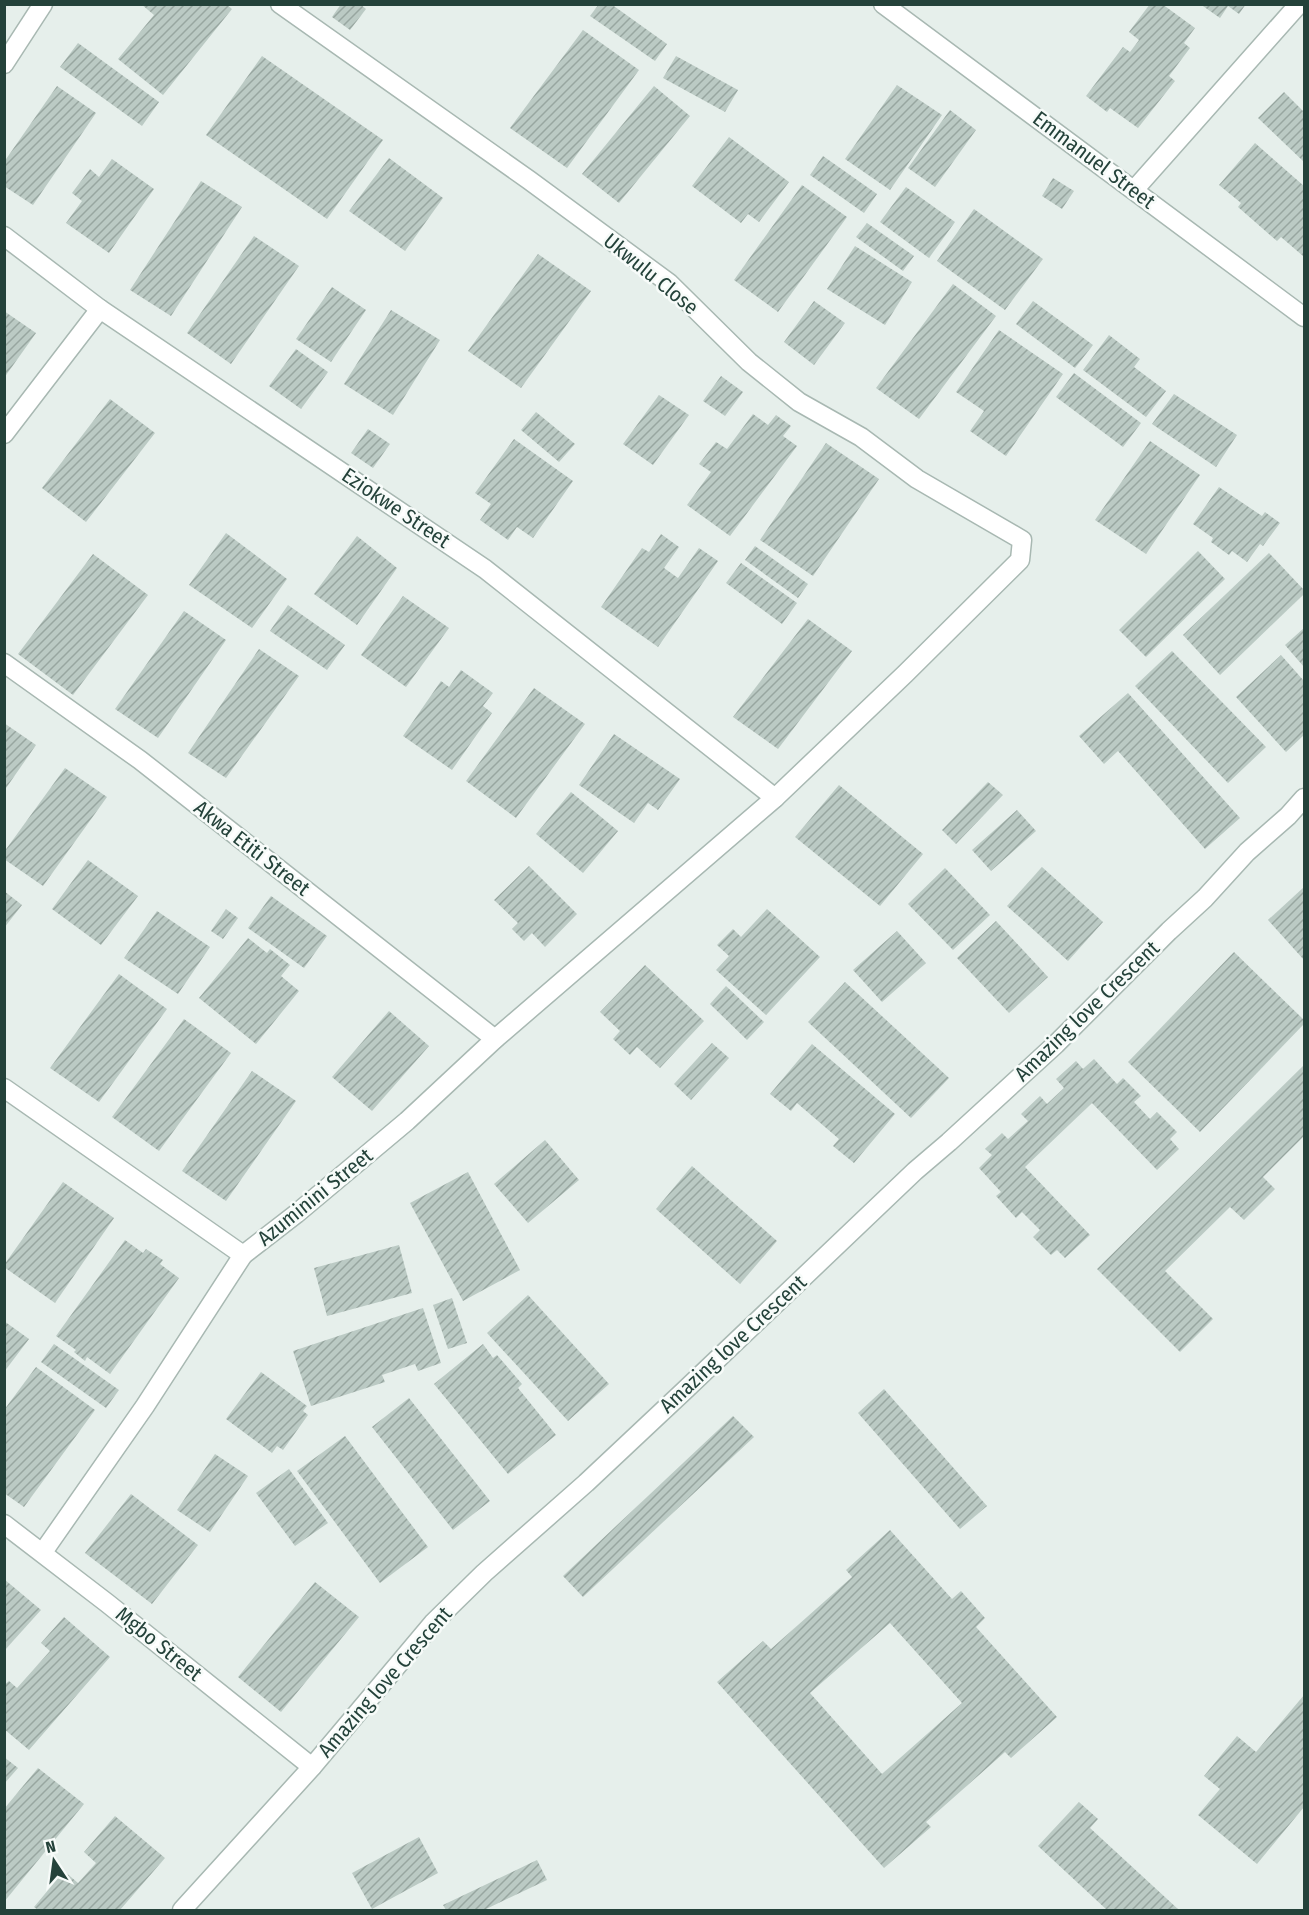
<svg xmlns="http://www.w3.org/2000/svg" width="1309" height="1915" font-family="'Fira Sans Condensed',sans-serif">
  <defs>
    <pattern id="building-hatch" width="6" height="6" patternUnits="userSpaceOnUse" patternTransform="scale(1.5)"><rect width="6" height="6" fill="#bbcac4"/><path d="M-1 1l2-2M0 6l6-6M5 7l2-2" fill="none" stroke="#98a6a0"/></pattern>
  </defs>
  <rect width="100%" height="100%" fill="#e6efeb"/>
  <!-- building -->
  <g fill="url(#building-hatch)" fill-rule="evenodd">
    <polygon points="141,4 226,4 232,9 163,95 118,59 154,15"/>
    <polygon points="341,4 360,4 366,9 350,30 332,17"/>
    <polygon points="599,4 611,4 667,44 655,61 590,16"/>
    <polygon points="1150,4 1162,4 1195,28 1184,43 1190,48 1169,76 1175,81 1138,128 1110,108 1107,112 1086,96 1123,47 1130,52 1139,40 1129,32"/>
    <polygon points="1200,4 1246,4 1239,14 1228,6 1220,18"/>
    <polygon points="583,30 639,70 567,168 510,128"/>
    <polygon points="78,43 159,102 142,126 60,67"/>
    <polygon points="262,56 383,140 327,219 206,135"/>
    <polygon points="676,56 738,90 725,112 663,78"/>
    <polygon points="897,85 942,115 890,190 845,159"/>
    <polygon points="57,86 96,113 33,205 4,186 4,162"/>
    <polygon points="654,86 690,116 619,203 582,174"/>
    <polygon points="1284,92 1304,112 1304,162 1258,118"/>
    <polygon points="950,110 976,130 935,187 908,168"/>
    <polygon points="729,137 789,182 759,222 748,214 741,223 692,186"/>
    <polygon points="1255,143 1304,186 1303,256 1281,237 1277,241 1238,207 1241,203 1219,185"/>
    <polygon points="823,156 877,194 864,213 810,175"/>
    <polygon points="389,158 443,198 405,251 349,211"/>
    <polygon points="112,159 154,189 109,253 66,223 82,201 72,193 90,169 99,177"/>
    <polygon points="1053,178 1074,191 1062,209 1042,196"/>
    <polygon points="201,181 242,207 171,316 130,290"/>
    <polygon points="802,185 847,217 778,312 734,280"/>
    <polygon points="906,187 955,222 929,258 880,222"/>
    <polygon points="974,209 1043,259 1005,310 937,261"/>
    <polygon points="867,223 914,256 903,271 856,237"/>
    <polygon points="254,236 299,266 231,364 187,333"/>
    <polygon points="855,246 912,282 885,325 827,289"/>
    <polygon points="538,254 591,291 521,388 468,351"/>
    <polygon points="953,284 996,316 919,419 876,388"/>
    <polygon points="332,287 366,310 331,362 296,339"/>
    <polygon points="814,301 845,323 814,365 784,342"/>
    <polygon points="1033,301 1093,345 1075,368 1016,324"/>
    <polygon points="391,310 440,340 393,415 344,384"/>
    <polygon points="4,311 36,333 4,378"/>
    <polygon points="999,330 1063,374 1006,456 970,431 984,411 956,392"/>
    <polygon points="1109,335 1140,359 1134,367 1166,391 1146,417 1083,370"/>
    <polygon points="296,349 328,372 301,409 269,386"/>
    <polygon points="1074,373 1141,423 1123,447 1056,397"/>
    <polygon points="721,376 743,392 725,416 703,401"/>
    <polygon points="1174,394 1237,435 1216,467 1152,424"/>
    <polygon points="659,395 689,415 653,465 623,444"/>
    <polygon points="110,399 155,433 86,522 42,488"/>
    <polygon points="536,412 575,444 559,462 521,430"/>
    <polygon points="753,414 768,425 776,415 791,426 783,436 797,446 730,536 687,505 711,472 699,464 716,442 727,449"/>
    <polygon points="368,429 390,444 373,468 351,453"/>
    <polygon points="514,439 573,481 533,538 517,527 508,540 480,520 491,504 475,493"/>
    <polygon points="1150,441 1200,475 1146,554 1095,520"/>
    <polygon points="826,443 879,479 813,576 760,540"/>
    <polygon points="1219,487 1262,516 1265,512 1280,523 1263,546 1260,544 1247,562 1232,551 1229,555 1211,542 1213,538 1193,524"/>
    <polygon points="226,533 287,579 252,628 189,585"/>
    <polygon points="661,534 679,547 664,568 678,578 699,548 718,561 658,647 601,607 642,548 649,552"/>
    <polygon points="357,536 397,568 357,625 314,594"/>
    <polygon points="755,546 808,584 798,598 745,560"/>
    <polygon points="1198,551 1225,579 1146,657 1119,630"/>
    <polygon points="1269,553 1304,590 1304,594 1220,675 1183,635"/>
    <polygon points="93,554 148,595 73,695 18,654"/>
    <polygon points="741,563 797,603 782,624 726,583"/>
    <polygon points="403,596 449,628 406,687 361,655"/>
    <polygon points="288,605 345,645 327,670 270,631"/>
    <polygon points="184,611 226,640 158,738 115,709"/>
    <polygon points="808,619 852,651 778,749 733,717"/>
    <polygon points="1304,628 1304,667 1285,645"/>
    <polygon points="259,649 299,676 226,778 188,753"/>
    <polygon points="1172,651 1266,747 1228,783 1135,686"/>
    <polygon points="1281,655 1304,681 1304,735 1286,752 1236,697"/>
    <polygon points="461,670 493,693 483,706 492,713 452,770 403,736 441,681 449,687"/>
    <polygon points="534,688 585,724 516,818 466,781"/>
    <polygon points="1128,693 1240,818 1205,849 1118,751 1104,764 1079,736"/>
    <polygon points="4,723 36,745 4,791"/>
    <polygon points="614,734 680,779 658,810 648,803 634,823 579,785"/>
    <polygon points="65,768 107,797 43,886 4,859 4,852"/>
    <polygon points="988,782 1003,795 956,844 942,830"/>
    <polygon points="839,785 923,854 880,906 795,837"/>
    <polygon points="571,792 618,831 583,873 536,834"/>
    <polygon points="1017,810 1036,831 991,871 972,850"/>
    <polygon points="88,860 138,896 101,945 52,909"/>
    <polygon points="529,866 577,914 545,947 532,933 524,941 512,929 518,923 494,900"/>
    <polygon points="1042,867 1103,922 1068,961 1007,906"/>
    <polygon points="945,868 990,915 953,950 908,904"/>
    <polygon points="1304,887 1304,960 1268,920"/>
    <polygon points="4,891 22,905 4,928"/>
    <polygon points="271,896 327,936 304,968 248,928"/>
    <polygon points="226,909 238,918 223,939 211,931"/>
    <polygon points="767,909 820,957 766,1015 716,970 729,956 717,945 733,929 741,937"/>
    <polygon points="157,911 210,947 178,994 124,958"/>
    <polygon points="996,921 1048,977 1009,1013 957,958"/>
    <polygon points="897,931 926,963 882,1002 853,970"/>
    <polygon points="248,938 267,953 270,949 290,965 281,976 299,991 256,1044 199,998"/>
    <polygon points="1234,952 1304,1020 1304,1024 1200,1132 1128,1062"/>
    <polygon points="645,965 704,1021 660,1068 637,1047 630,1055 613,1039 620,1031 600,1012"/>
    <polygon points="119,974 167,1009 99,1102 50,1068"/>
    <polygon points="845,982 949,1078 911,1118 808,1022"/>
    <polygon points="726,986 764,1022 747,1040 710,1004"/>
    <polygon points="389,1011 429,1046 372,1111 332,1077"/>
    <polygon points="184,1019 231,1053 159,1151 112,1117"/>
    <polygon points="712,1043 729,1058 691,1100 674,1084"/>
    <polygon points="812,1044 895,1114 854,1163 833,1146 839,1139 797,1103 791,1111 770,1094"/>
    <polygon points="1094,1059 1117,1084 1123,1078 1141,1096 1134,1102 1150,1119 1157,1112 1177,1132 1170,1139 1179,1149 1157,1170 1092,1103 1025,1167 1090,1235 1065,1258 1057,1250 1051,1255 1033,1237 1040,1230 1022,1212 1016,1218 996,1196 1001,1192 979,1168 992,1155 985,1149 1002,1133 1008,1139 1028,1121 1021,1114 1040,1096 1047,1104 1064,1088 1056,1079 1076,1061 1083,1069"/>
    <polygon points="1304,1065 1304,1136 1263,1177 1275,1189 1244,1220 1230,1207 1165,1271 1213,1319 1180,1352 1097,1269"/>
    <polygon points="252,1071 296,1101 226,1201 182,1171"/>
    <polygon points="545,1140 579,1180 528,1223 494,1184"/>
    <polygon points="692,1166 777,1241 740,1284 656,1209"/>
    <polygon points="468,1172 520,1270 463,1301 410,1203"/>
    <polygon points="63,1182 114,1218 55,1303 4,1267 4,1265"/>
    <polygon points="125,1240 143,1253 146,1249 163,1260 160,1264 179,1278 110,1374 87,1357 85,1361 74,1352 76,1350 56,1336"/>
    <polygon points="399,1245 412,1293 327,1316 314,1268"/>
    <polygon points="528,1295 609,1384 568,1421 487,1333"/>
    <polygon points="452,1298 467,1343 448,1349 433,1305"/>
    <polygon points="423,1308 441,1363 418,1371 415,1364 382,1375 385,1382 311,1406 293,1351"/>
    <polygon points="4,1321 29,1339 4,1372"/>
    <polygon points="54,1344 119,1390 106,1408 41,1362"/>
    <polygon points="483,1344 493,1358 497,1355 522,1384 518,1388 556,1435 508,1474 434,1384"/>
    <polygon points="36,1367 95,1410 24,1507 4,1493 4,1410"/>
    <polygon points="261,1372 307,1406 303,1411 308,1415 283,1450 277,1446 272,1453 226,1419"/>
    <polygon points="884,1389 987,1506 960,1529 858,1413"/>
    <polygon points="409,1398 490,1501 453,1530 372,1427"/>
    <polygon points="733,1416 754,1437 583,1597 563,1576"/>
    <polygon points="345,1436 428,1547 380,1583 297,1471"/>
    <polygon points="215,1454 248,1476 210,1532 177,1510"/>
    <polygon points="289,1469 328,1523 295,1546 256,1493"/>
    <polygon points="131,1494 198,1545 152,1604 85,1553"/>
    <path d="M890,1530l62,69 9,-8 24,27 -9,9 81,90 -46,41 -6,-6 -79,70 5,5 -47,41 -167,-186 46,-41 8,8 81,-72 -6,-7zM890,1623l72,80 -80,71 -72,-81z"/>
    <polygon points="4,1579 41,1610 4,1651"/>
    <polygon points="315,1582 359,1617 281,1712 238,1677"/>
    <polygon points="64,1617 110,1657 29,1750 4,1729 4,1685 9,1681 17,1688 50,1651 41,1643"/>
    <polygon points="1304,1695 1304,1807 1257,1864 1198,1815 1220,1789 1204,1776 1237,1736 1256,1752"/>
    <polygon points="4,1757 18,1768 4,1784"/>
    <polygon points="38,1768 84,1804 4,1902 4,1809"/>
    <polygon points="1079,1802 1098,1819 1090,1828 1179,1910 1107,1910 1038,1846"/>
    <polygon points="115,1816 165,1858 120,1910 38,1910 34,1907 64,1871 78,1883 96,1863 84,1852"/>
    <polygon points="419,1837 438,1873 372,1909 352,1873"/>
    <polygon points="537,1860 547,1880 484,1910 446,1910 443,1905"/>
  </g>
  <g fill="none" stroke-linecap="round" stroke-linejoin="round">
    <defs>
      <g id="minor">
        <polyline points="883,4 1304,317"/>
        <polyline points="4,64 43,4"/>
        <polyline points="1134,190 1299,4"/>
        <polyline points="4,236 100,309 485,569 775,798"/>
        <polyline points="4,434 100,309"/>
        <polyline points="4,663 140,760 495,1039"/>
        <polyline points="4,1088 243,1255 296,1214 407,1121 495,1039 775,798 905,674 1020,560 1022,540 917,479 861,437 799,402 749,362 669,283 529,180 280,4"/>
        <polyline points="4,1524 107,1603 312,1767"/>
        <polyline points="43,1552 145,1406 243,1255"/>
        <polyline points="182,1910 312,1767 433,1623 484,1573 586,1483 684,1391 915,1171 949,1142 1056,1044 1169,931 1205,898 1247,852 1288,816 1304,798"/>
      </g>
    </defs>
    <!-- minor casing -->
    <use href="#minor" stroke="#a8b8b2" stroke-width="21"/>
    <!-- minor -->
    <use href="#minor" stroke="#fff" stroke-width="18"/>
  </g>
  <g text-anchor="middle" stroke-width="5" stroke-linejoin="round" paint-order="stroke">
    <!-- street labels -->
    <g font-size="21" fill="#24423a" stroke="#f7fbf9">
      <text transform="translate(1094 160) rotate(37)" y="7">Emmanuel Street</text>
      <text transform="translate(651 274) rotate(39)" y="7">Ukwulu Close</text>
      <text transform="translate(396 508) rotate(34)" y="7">Eziokwe Street</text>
      <text transform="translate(252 848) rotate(38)" y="7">Akwa Etiti Street</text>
      <text transform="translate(1087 1011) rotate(-44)" y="7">Amazing love Crescent</text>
      <text transform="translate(315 1197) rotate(-39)" y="7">Azuminini Street</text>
      <text transform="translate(733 1344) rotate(-43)" y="7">Amazing love Crescent</text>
      <text transform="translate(159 1644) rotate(39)" y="7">Mgbo Street</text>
      <text transform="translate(385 1682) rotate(-49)" y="7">Amazing love Crescent</text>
    </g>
  </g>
  <!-- border -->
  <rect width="1309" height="1915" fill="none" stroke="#24423a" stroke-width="12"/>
  <!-- north arrow -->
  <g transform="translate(54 1861) rotate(347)" stroke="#f7fbf9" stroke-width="4.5" paint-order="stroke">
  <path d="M0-4.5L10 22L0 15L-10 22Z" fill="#24423a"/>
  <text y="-9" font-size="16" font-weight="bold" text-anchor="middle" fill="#24423a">N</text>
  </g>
</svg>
